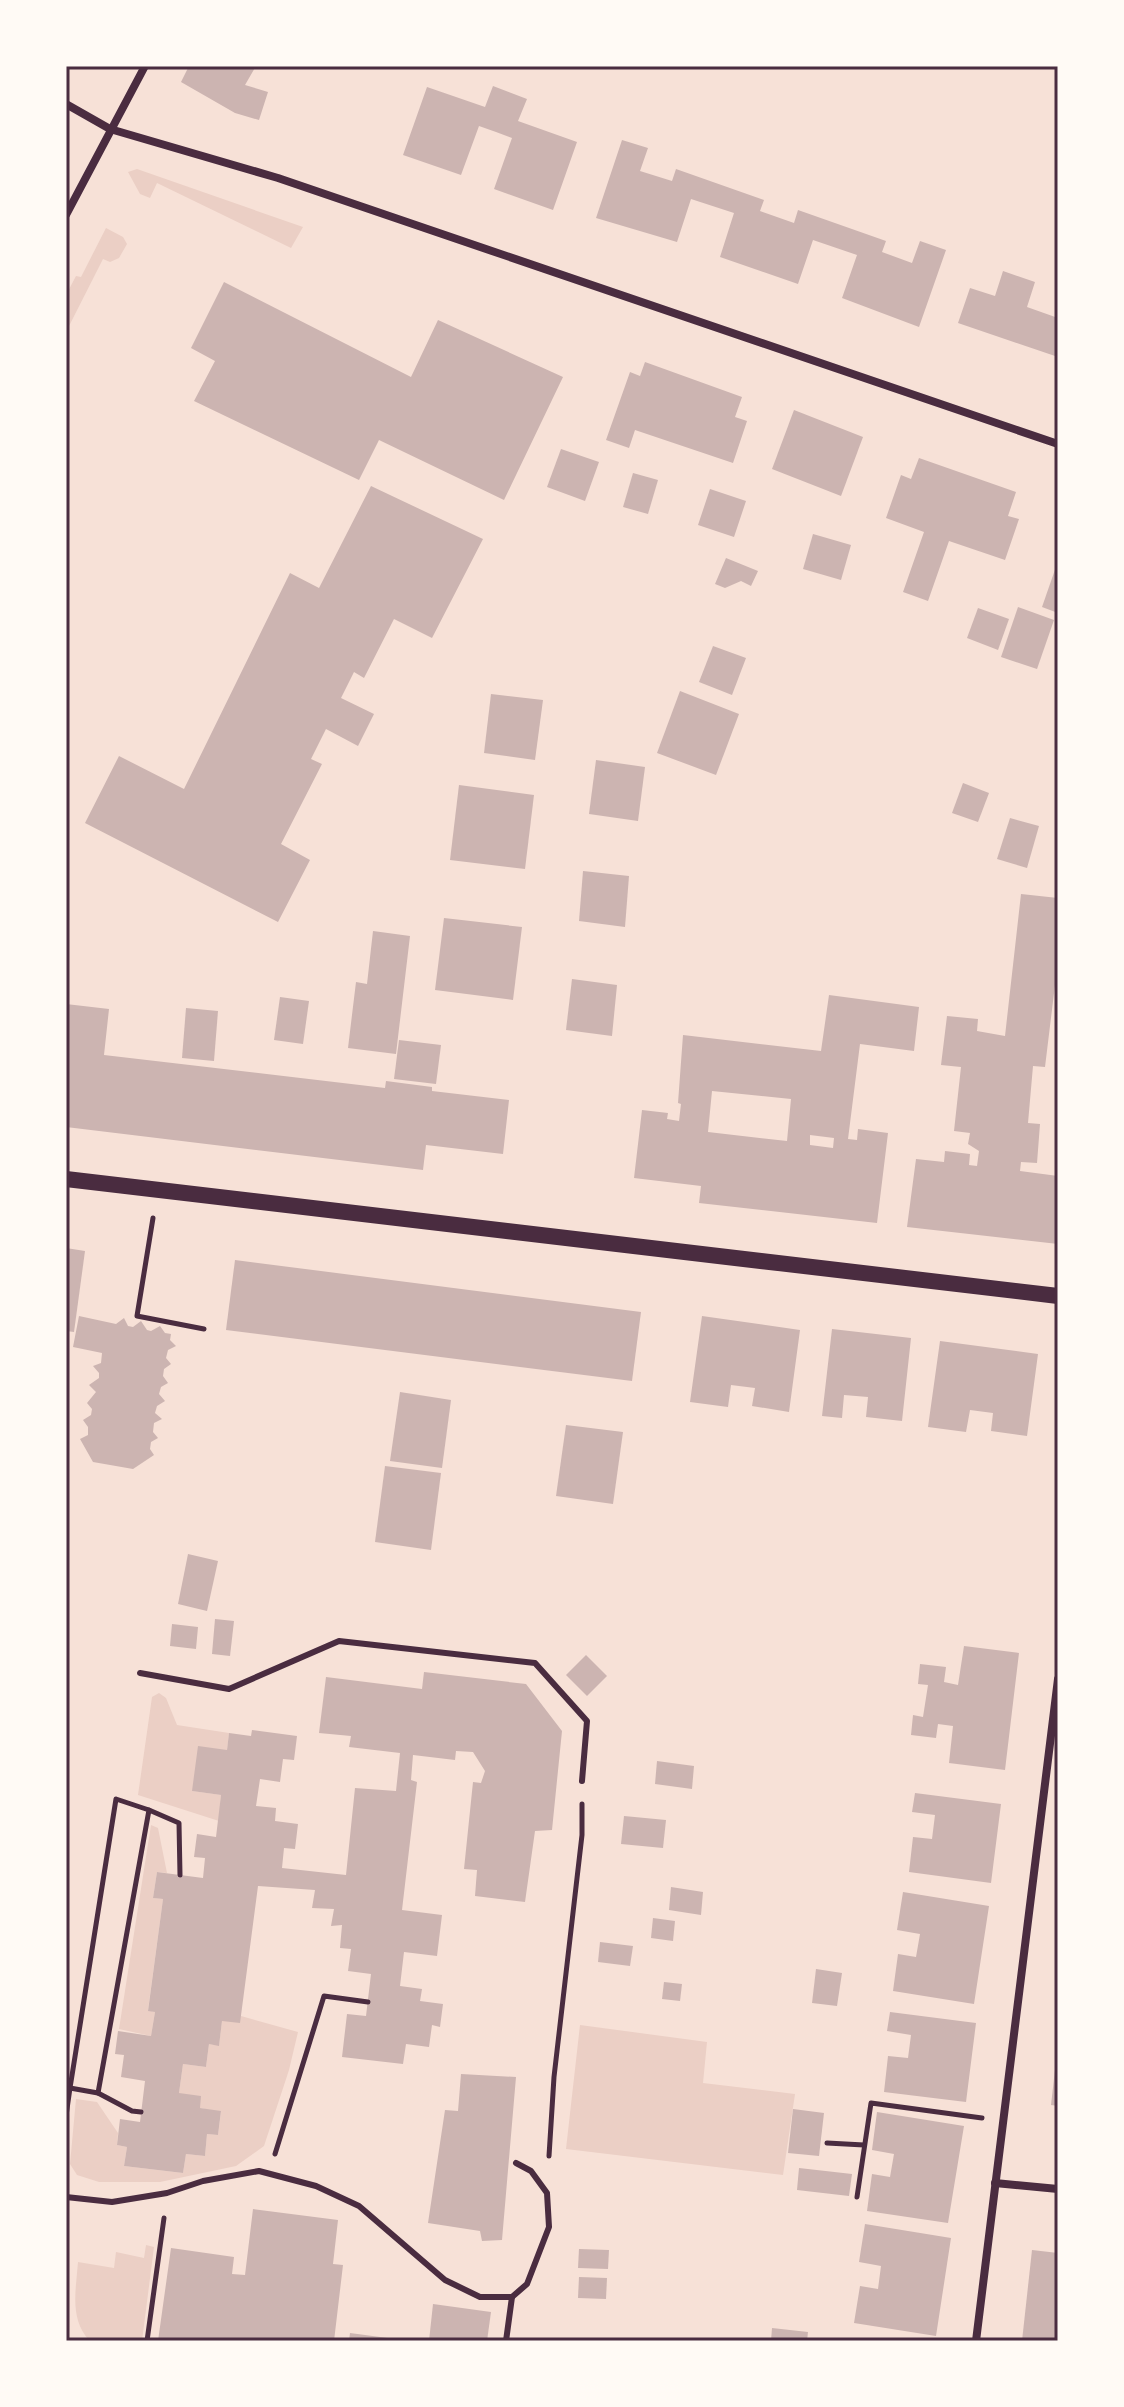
<svg xmlns="http://www.w3.org/2000/svg" width="1124" height="2407" font-family="Mulish,sans-serif">
  <rect width="100%" height="100%" fill="#f7e1d7"/>
  <!-- green -->
  <g fill="#ebcfc5">
    <polygon points="137,169 303,227 291,248 157,183 150,198 140,194 128,172"/>
    <polygon points="106,228 123,237 127,244 119,258 110,262 103,259 66,332 66,295 76,276 81,277"/>
    <polygon points="159,1693 166,1698 177,1725 229,1733 227,1750 192,1791 221,1795 219,1821 138,1795 152,1697"/>
    <polygon points="151,1825 158,1828 167,1873 157,1872 153,1898 163,1899 148,2010 155,2012 151,2036 119,2029"/>
    <polygon points="241,2016 298,2032 289,2070 264,2146 236,2166 160,2182 99,2182 77,2175 70,2164 76,2099 97,2102 118,2133 117,2145 127,2147 124,2166 183,2173 186,2154 205,2156 207,2134 218,2135 221,2112 200,2108 179,2093 183,2064 206,2067 209,2044 219,2045 222,2021"/>
    <polygon points="580,2025 707,2042 703,2083 795,2094 783,2175 566,2149"/>
    <path d="M146,2245l8,2 -12,94h-52c-21,-22 -14,-51 -12,-79l36,6 2,-16 28,6z"/>
  </g>
  <!-- building -->
  <g fill="#ccb4b1" fill-rule="evenodd">
    <polygon points="189,66 256,66 245,85 268,92 259,120 235,113 181,82"/>
    <polygon points="493,86 527,99 518,121 577,142 553,210 494,189 512,138 496,132 479,126 461,175 403,155 427,87 485,107"/>
    <polygon points="622,140 648,148 640,171 672,181 676,169 764,200 760,211 794,223 798,210 886,241 882,252 912,263 920,241 946,250 919,327 842,298 857,255 813,240 798,284 720,257 734,213 691,199 677,242 596,218"/>
    <polygon points="1003,271 1035,282 1027,307 1058,318 1058,357 958,323 970,288 995,296"/>
    <polygon points="224,282 411,377 438,320 563,377 504,500 379,440 359,480 194,401 215,361 191,348"/>
    <polygon points="645,362 742,397 735,417 747,421 733,463 635,430 629,448 606,440 630,372 640,376"/>
    <polygon points="794,410 863,437 841,496 772,469"/>
    <polygon points="561,449 599,462 585,501 547,487"/>
    <polygon points="919,458 1016,492 1008,516 1019,519 1005,560 949,541 928,601 903,592 924,532 886,518 901,475 911,479"/>
    <polygon points="633,473 658,480 648,514 623,507"/>
    <polygon points="371,486 483,539 432,638 394,619 364,678 354,672 341,698 374,714 358,746 326,729 311,759 322,764 281,844 310,860 278,922 85,823 119,756 184,789 290,573 319,588"/>
    <polygon points="710,489 746,501 734,537 698,525"/>
    <polygon points="813,534 851,545 841,580 803,569"/>
    <polygon points="726,558 758,571 751,586 741,581 725,588 715,584"/>
    <polygon points="1058,561 1058,613 1042,607"/>
    <polygon points="1018,607 1054,620 1037,669 1001,657"/>
    <polygon points="978,608 1009,619 998,650 967,638"/>
    <polygon points="713,646 746,658 732,695 699,682"/>
    <polygon points="680,691 739,714 716,775 657,753"/>
    <polygon points="491,694 543,700 535,760 484,753"/>
    <polygon points="596,760 645,767 638,821 589,814"/>
    <polygon points="963,783 989,793 978,822 952,813"/>
    <polygon points="459,785 534,795 525,869 450,860"/>
    <polygon points="1010,818 1039,826 1027,868 997,859"/>
    <polygon points="583,871 629,876 625,927 579,921"/>
    <polygon points="1021,894 1058,898 1058,985 1055,985 1045,1067 1033,1066 1028,1123 1040,1124 1037,1163 1021,1162 1020,1171 1058,1176 1058,1244 907,1227 916,1159 944,1162 945,1151 970,1154 969,1165 977,1166 979,1151 968,1144 970,1133 954,1131 961,1067 941,1065 947,1016 978,1019 977,1031 1005,1036"/>
    <polygon points="444,918 522,927 513,1000 435,990"/>
    <polygon points="373,931 410,936 396,1054 348,1048 356,982 367,984"/>
    <polygon points="572,979 617,985 612,1036 566,1030"/>
    <path d="M829,995l90,12 -5,44 -54,-7 -12,95 9,1 1,-11 30,4 -11,90 -178,-20 2,-17 -67,-8 8,-68 26,3 -1,6 12,2 2,-17 -3,-1 5,-68 138,16zM712,1091l79,8 -4,42 -79,-9zM810,1135l24,3 -1,10 -23,-3z"/>
    <polygon points="280,997 309,1001 303,1044 274,1040"/>
    <polygon points="66,1004 109,1009 104,1055 385,1088 386,1081 432,1087 432,1091 509,1100 503,1154 426,1145 423,1170 66,1127"/>
    <polygon points="186,1008 218,1011 214,1061 182,1058"/>
    <polygon points="399,1040 441,1045 436,1084 394,1079"/>
    <polygon points="66,1248 85,1251 74,1332 66,1331"/>
    <polygon points="235,1260 641,1312 632,1381 226,1330"/>
    <polygon points="79,1316 116,1324 124,1318 128,1326 133,1327 141,1321 147,1330 151,1331 160,1326 165,1333 171,1334 170,1340 176,1346 168,1350 166,1358 171,1364 164,1369 163,1376 168,1383 161,1387 159,1394 165,1401 157,1406 155,1413 162,1419 154,1423 153,1432 158,1438 151,1442 150,1449 154,1455 133,1469 93,1462 80,1439 88,1435 88,1427 83,1420 91,1415 92,1409 87,1403 96,1392 89,1385 99,1378 99,1373 93,1366 101,1363 102,1353 73,1347"/>
    <polygon points="702,1316 800,1330 789,1412 752,1406 755,1388 731,1385 728,1407 690,1402"/>
    <polygon points="832,1329 911,1338 902,1421 866,1417 868,1397 844,1395 842,1418 822,1416"/>
    <polygon points="940,1341 1038,1354 1027,1436 991,1431 993,1413 970,1410 966,1432 928,1427"/>
    <polygon points="400,1392 451,1400 442,1468 390,1461"/>
    <polygon points="566,1425 623,1432 613,1504 556,1496"/>
    <polygon points="385,1466 441,1473 431,1550 375,1542"/>
    <polygon points="188,1554 218,1561 207,1611 178,1604"/>
    <polygon points="215,1619 234,1621 230,1656 212,1654"/>
    <polygon points="172,1624 198,1627 196,1649 170,1646"/>
    <polygon points="964,1646 1019,1653 1005,1770 949,1763 953,1726 938,1724 936,1738 911,1735 913,1715 923,1717 928,1685 918,1684 920,1664 946,1667 944,1682 958,1685"/>
    <polygon points="586,1655 607,1676 587,1696 566,1675"/>
    <polygon points="424,1672 526,1684 562,1731 552,1830 535,1831 525,1902 475,1896 477,1870 464,1869 473,1782 481,1783 485,1771 473,1752 456,1751 455,1760 413,1755 411,1780 417,1782 402,1910 442,1915 437,1956 404,1952 400,1986 422,1989 420,2001 443,2004 440,2027 432,2025 429,2047 406,2044 403,2064 342,2057 347,2014 366,2016 371,1974 348,1971 351,1949 340,1948 342,1925 331,1926 334,1909 312,1908 315,1890 258,1886 240,2023 222,2021 219,2046 209,2044 206,2067 183,2064 179,2093 201,2096 200,2108 221,2111 218,2135 207,2134 205,2156 186,2154 183,2173 124,2166 127,2147 117,2145 120,2119 140,2122 145,2081 121,2077 124,2055 115,2054 118,2031 151,2036 155,2012 148,2011 163,1899 153,1898 157,1872 203,1878 205,1858 194,1857 197,1834 216,1837 221,1795 192,1791 198,1746 227,1750 229,1733 251,1736 252,1730 297,1736 294,1760 283,1759 280,1782 260,1779 256,1806 276,1808 275,1821 298,1824 295,1849 284,1848 282,1868 346,1875 355,1788 396,1791 400,1753 349,1747 351,1736 319,1733 326,1677 422,1689"/>
    <polygon points="657,1761 694,1766 692,1789 655,1784"/>
    <polygon points="915,1793 1001,1804 991,1883 909,1872 913,1837 932,1839 935,1815 912,1812"/>
    <polygon points="624,1816 666,1820 663,1848 621,1844"/>
    <polygon points="671,1887 703,1892 701,1915 669,1910"/>
    <polygon points="903,1892 989,1906 974,2004 893,1991 898,1954 916,1957 920,1934 897,1930"/>
    <polygon points="653,1918 675,1921 673,1941 651,1938"/>
    <polygon points="600,1942 633,1946 630,1966 598,1962"/>
    <polygon points="816,1969 842,1973 837,2006 812,2003"/>
    <polygon points="664,1982 682,1984 680,2001 662,1999"/>
    <polygon points="890,2012 976,2023 966,2102 884,2092 888,2056 908,2058 911,2035 887,2031"/>
    <polygon points="1056,2061 1058,2061 1058,2106 1051,2105"/>
    <polygon points="461,2074 516,2077 502,2240 482,2241 480,2231 428,2223 445,2110 458,2111"/>
    <polygon points="793,2109 824,2113 819,2156 788,2153"/>
    <polygon points="877,2112 964,2126 948,2223 867,2211 872,2174 890,2177 894,2154 872,2150"/>
    <polygon points="799,2168 852,2174 849,2196 797,2190"/>
    <polygon points="253,2209 338,2220 333,2264 343,2265 334,2341 158,2341 171,2248 234,2257 232,2274 245,2275"/>
    <polygon points="865,2224 951,2238 936,2336 854,2323 860,2286 878,2289 881,2266 859,2262"/>
    <polygon points="579,2249 609,2250 608,2269 578,2268"/>
    <polygon points="1032,2250 1058,2253 1058,2341 1022,2341"/>
    <polygon points="579,2277 607,2278 606,2299 578,2298"/>
    <polygon points="433,2304 491,2312 487,2341 429,2341"/>
    <polygon points="772,2328 808,2332 807,2341 771,2341"/>
    <polygon points="350,2333 395,2339 395,2341 349,2341"/>
  </g>
  <g fill="none" stroke-linecap="round" stroke-linejoin="round">
    <!-- path -->
    <g stroke="#4a2c40" stroke-width="5">
      <polyline points="153,1218 137,1316 204,1329"/>
      <polyline points="149,1810 179,1823 180,1875"/>
      <polyline points="98,2093 132,2111 141,2112"/>
      <polyline points="66,2116 70,2088 116,1799 149,1810 98,2093 70,2088"/>
      <polyline points="827,2143 864,2145"/>
      <polyline points="275,2154 324,1996 368,2002"/>
      <polyline points="549,2156 554,2077 582,1835 582,1804"/>
      <polyline points="857,2197 871,2103 982,2118"/>
      <polyline points="147,2341 164,2218"/>
    </g>
    <!-- service -->
    <g stroke="#4a2c40" stroke-width="6">
      <polyline points="140,1673 229,1689 339,1641 535,1663 587,1721 582,1781"/>
      <polyline points="66,2197 112,2202 167,2193 203,2181 259,2171 316,2186 359,2206 445,2280 480,2297 512,2297 527,2284 549,2227 547,2193 531,2171 516,2163"/>
      <polyline points="506,2341 512,2297"/>
    </g>
    <!-- minor -->
    <g stroke="#4a2c40" stroke-width="8">
      <polyline points="66,104 110,129 278,178 1058,444"/>
      <polyline points="66,215 145,66"/>
      <polyline points="995,2183 1058,2189"/>
      <polyline points="976,2341 1058,1679"/>
    </g>
    <!-- secondary -->
    <polyline stroke="#4a2c40" stroke-width="16" points="66,1179 1058,1296"/>
  </g>
  <!-- border -->
  <rect width="1124" height="2407" fill="none" stroke="#fffaf5" stroke-width="136"/>
  <rect x="68" y="68" width="988" height="2271" fill="none" stroke="#4a2c40" stroke-width="3"/>
</svg>
